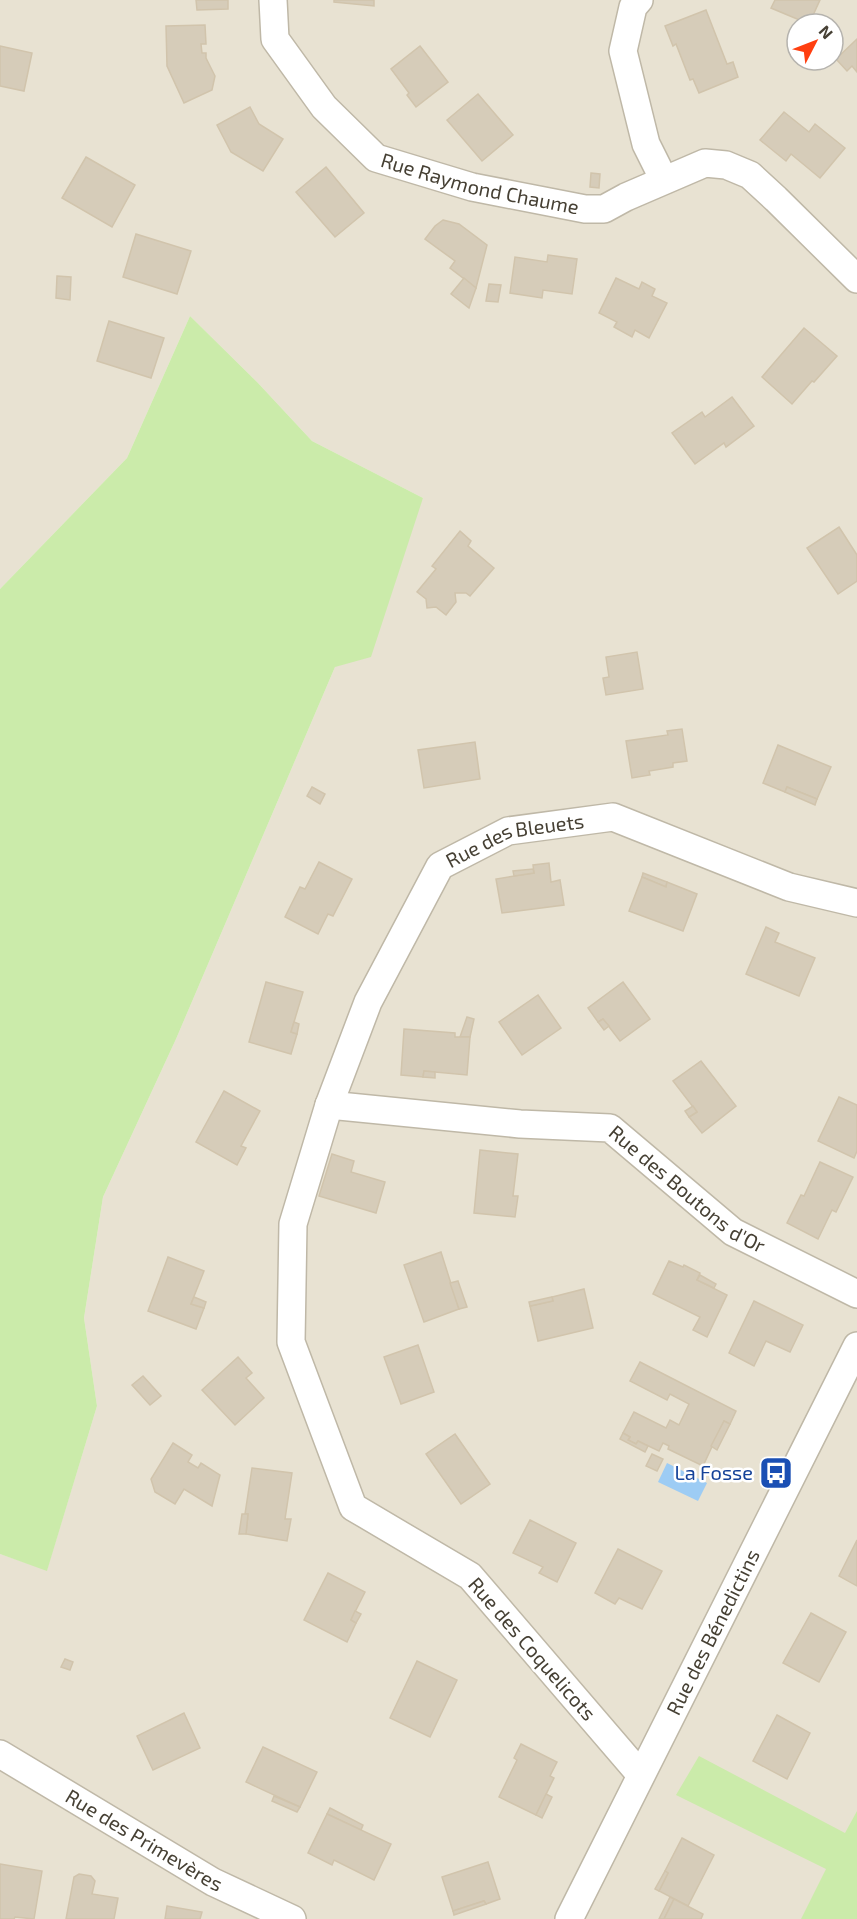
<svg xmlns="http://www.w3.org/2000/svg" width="857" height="1919" font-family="'Exo 2',sans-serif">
  <rect width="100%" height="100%" fill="#f3f0e5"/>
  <!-- residential -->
  <path fill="#e8e2d2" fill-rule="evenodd" d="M0,0h857v1919h-857v-365l47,16 50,-164 -13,-88 19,-121 73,-158 159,-372 88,-169 -111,-57 -54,-58 -68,-67 -63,142 -127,131zM797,24h36v36h-36z"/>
  <!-- green -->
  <g fill="#cbebaa">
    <polygon points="190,316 258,383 312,441 423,498 371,657 335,667 176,1039 103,1197 84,1318 97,1406 47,1571 0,1554 0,589 127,458"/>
    <polygon points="699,1756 845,1833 857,1811 857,1919 801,1919 826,1869 676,1795"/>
  </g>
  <!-- water -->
  <polygon fill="#9dccf4" points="667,1463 707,1483 698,1501 658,1482"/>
  <!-- building -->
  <g fill="#d6ccb9" stroke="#d1c4ac" stroke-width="1.5">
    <polygon points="196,0 228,0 228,9 197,10"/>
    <polygon points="334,0 374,0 374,6 334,2"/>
    <polygon points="775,0 820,0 809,24 771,8"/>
    <polygon points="706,10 727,64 733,62 738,77 699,93 693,79 690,80 676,44 673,46 665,26"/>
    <polygon points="205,25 206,44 201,44 202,53 206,53 206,58 215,76 212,90 184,103 167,66 166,26"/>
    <polygon points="857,39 857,72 852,66 847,71 836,59"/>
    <polygon points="0,46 32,53 24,91 0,86"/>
    <polygon points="420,46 448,82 416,107 407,95 409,93 391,69"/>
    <polygon points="478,94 513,135 482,161 447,120"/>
    <polygon points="250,107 259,124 283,139 263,171 231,152 217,125"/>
    <polygon points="784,112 809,132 815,124 845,148 820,178 791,154 786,161 760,140"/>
    <polygon points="86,157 135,185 112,227 62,198"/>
    <polygon points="326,167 364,213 335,237 296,192"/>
    <polygon points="591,173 600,174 599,188 590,187"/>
    <polygon points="443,220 459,224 487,245 476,288 450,268 455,261 425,239 435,226"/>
    <polygon points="136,234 191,251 177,294 123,277"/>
    <polygon points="548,255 577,259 572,294 543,290 542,298 510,293 515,257 547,262"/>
    <polygon points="57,276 71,277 70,300 56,298"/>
    <polygon points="464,278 476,288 469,308 451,294"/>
    <polygon points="616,278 639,289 642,282 655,289 652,296 667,303 649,338 635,330 632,337 614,327 617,322 599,313"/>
    <polygon points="489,284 501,285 498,302 486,301"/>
    <polygon points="109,321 164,338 151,378 97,361"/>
    <polygon points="804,328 837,356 814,382 812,381 792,404 762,377"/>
    <polygon points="732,397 754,426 726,447 724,443 695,464 672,433 702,412 705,417"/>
    <polygon points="839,527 857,555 857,581 838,594 807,548"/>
    <polygon points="460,531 471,541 468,546 494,568 470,596 466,593 455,593 456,602 446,615 436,607 427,608 426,599 417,592 436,569 432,566"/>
    <polygon points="637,652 643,689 606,695 603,678 609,677 606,657"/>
    <polygon points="682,729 687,761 673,763 673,767 649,771 650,775 632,778 626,741 668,735 667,731"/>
    <polygon points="475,742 480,779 424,788 418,750"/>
    <polygon points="778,745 831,767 817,799 787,787 785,792 763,783"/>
    <polygon points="312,787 325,794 320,804 307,796"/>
    <polygon points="787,787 817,799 815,805 785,792"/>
    <polygon points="319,862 352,879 333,916 328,914 318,934 285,917 300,887 305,889"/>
    <polygon points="549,863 551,882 560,880 564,905 502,913 496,879 534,873 533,865"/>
    <polygon points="533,869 534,873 514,876 513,871"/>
    <polygon points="643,873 667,882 666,887 642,877"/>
    <polygon points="642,877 666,887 667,882 697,894 683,931 629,911"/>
    <polygon points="766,927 779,933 775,942 815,958 799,996 746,974"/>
    <polygon points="266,982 303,992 291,1032 297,1034 291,1054 249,1042"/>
    <polygon points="623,982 650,1019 620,1041 603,1019 598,1022 588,1008"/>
    <polygon points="538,995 561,1028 522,1055 499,1022"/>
    <polygon points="467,1017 474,1019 470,1037 460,1037"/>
    <polygon points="603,1019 609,1026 604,1030 598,1022"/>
    <polygon points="294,1022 299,1024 297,1034 291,1032"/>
    <polygon points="404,1029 455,1033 455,1037 470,1037 467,1075 424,1071 423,1077 401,1075"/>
    <polygon points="701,1061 736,1106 702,1133 689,1117 697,1112 673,1081"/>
    <polygon points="424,1071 435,1072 435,1078 423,1077"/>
    <polygon points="224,1091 260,1111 241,1146 246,1148 237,1165 196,1142"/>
    <polygon points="839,1097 857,1105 857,1151 854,1158 818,1141"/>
    <polygon points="693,1106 697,1112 689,1117 685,1111"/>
    <polygon points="480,1150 518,1154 513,1196 518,1196 515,1217 474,1213"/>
    <polygon points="332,1154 354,1161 351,1172 385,1182 376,1213 319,1196"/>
    <polygon points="820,1162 853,1177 836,1212 832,1210 818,1239 787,1223 801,1195 804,1196"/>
    <polygon points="441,1252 459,1309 424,1322 404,1265"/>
    <polygon points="168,1257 204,1271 191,1304 204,1308 196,1329 148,1311"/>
    <polygon points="669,1261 683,1267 684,1265 700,1273 697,1280 727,1295 707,1337 693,1330 700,1317 653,1294"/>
    <polygon points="700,1275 716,1284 714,1288 697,1280"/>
    <polygon points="458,1281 467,1307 459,1309 450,1283"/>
    <polygon points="584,1289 593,1328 538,1341 530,1306 553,1301 552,1297"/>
    <polygon points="194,1297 206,1302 204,1308 191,1304"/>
    <polygon points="552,1297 553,1301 530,1306 529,1302"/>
    <polygon points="754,1301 803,1325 790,1352 766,1341 754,1366 729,1353"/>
    <polygon points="418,1345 434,1392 401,1404 384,1357"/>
    <polygon points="238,1357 252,1373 246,1378 264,1398 235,1425 202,1390"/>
    <polygon points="640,1362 736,1411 730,1424 724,1421 703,1466 668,1449 669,1446 663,1443 659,1451 638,1441 636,1444 628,1440 630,1437 623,1433 634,1412 666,1428 670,1420 679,1425 689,1404 670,1394 667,1400 630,1381"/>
    <polygon points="143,1376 161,1396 150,1405 132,1385"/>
    <polygon points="724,1421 730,1424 717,1450 711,1446"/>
    <polygon points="623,1433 630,1437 628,1440 636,1444 638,1441 648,1446 645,1452 620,1439"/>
    <polygon points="455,1434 490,1484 461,1504 426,1454"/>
    <polygon points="173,1443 192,1455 188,1462 198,1468 201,1463 220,1475 212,1506 184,1489 175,1504 155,1492 151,1479"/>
    <polygon points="652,1454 663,1459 657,1471 646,1466"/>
    <polygon points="252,1468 292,1473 285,1519 291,1519 287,1541 246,1534 248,1514 245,1514"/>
    <polygon points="242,1514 248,1514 246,1534 239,1534"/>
    <polygon points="530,1520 576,1543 557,1582 539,1573 543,1567 513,1553"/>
    <polygon points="857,1540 857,1586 839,1576"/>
    <polygon points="618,1549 662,1571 642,1609 619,1598 615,1604 595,1593"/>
    <polygon points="328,1573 365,1592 351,1620 356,1623 347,1642 304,1620"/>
    <polygon points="355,1611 361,1614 356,1623 351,1620"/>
    <polygon points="811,1613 846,1632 819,1682 783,1663"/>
    <polygon points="65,1659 73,1662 70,1670 61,1667"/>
    <polygon points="417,1661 457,1680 430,1737 390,1718"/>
    <polygon points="184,1713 200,1748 153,1770 137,1736"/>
    <polygon points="777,1715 810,1733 787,1779 753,1761"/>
    <polygon points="521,1744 557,1762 550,1776 554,1778 536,1815 499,1797 517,1760 514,1758"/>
    <polygon points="263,1747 317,1772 300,1807 246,1782"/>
    <polygon points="546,1794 552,1797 542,1818 536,1815"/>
    <polygon points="274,1796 300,1807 297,1812 272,1801"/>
    <polygon points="330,1808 363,1825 361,1830 327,1814"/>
    <polygon points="327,1814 391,1844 374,1880 334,1860 332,1865 308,1853"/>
    <polygon points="682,1838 714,1855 688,1906 659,1891 668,1873 665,1871"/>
    <polygon points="488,1862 500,1899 486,1904 484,1901 453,1911 442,1877"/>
    <polygon points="0,1864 42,1871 34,1919 15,1917 14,1919 0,1919"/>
    <polygon points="665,1871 668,1873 659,1891 655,1889"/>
    <polygon points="79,1874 91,1876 95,1881 92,1894 118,1898 114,1919 66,1919 74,1877"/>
    <polygon points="670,1897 674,1899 664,1919 659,1919"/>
    <polygon points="674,1899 703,1914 701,1919 664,1919"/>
    <polygon points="484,1901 486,1904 454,1915 453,1911"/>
    <polygon points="167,1906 202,1912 200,1919 165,1919"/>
  </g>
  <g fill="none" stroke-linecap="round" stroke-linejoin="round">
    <defs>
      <g id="minor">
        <path id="s1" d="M273,0l2,39 49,68 52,51 96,29 113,22h19l22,-12 79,-34 21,2 24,10 26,24 81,80"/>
        <polyline points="639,0 633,7 623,51 646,144 664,180"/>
        <path id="s2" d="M329,1105l191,19 90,4 123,104 124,62"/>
        <path id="s3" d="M0,1754l213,128 79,37"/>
        <path id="s4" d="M640,1774l-170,-198 -117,-69 -62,-165 2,-118 36,-119 39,-103 72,-136 68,-35 105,-14 176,70 68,16"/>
        <path id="s5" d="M569,1919l288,-573"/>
      </g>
    </defs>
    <!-- minor casing -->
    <use href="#minor" stroke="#bfb8a7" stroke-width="30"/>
    <!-- minor -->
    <use href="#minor" stroke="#fff" stroke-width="27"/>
  </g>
  <!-- icons -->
  <defs>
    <symbol id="bus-square" viewBox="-11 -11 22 22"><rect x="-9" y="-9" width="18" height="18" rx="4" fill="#1a4fb4" stroke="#fff"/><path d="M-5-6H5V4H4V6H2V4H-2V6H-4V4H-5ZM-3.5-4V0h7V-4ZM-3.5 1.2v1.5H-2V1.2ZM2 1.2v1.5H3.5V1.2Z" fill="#fff"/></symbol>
  </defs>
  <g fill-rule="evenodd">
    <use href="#bus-square" x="757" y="1454" width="38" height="38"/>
  </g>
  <g text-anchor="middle" stroke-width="5" stroke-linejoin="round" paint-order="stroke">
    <!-- street labels -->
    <g font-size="20" fill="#464034" stroke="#fff">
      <text dy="7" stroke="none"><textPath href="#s1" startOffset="303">Rue Raymond Chaume</textPath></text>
      <text dy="7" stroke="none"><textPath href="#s4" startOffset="1160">Rue des Bleuets</textPath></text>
      <text dy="7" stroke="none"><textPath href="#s2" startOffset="381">Rue des Boutons d'Or</textPath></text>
      <text dy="7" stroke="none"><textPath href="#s5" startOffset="321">Rue des Bénedictins</textPath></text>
      <text transform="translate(532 1649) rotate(49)" y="7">Rue des Coquelicots</text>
      <text dy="7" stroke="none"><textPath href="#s3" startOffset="168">Rue des Primevères</textPath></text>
    </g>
    <!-- transit labels -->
    <g font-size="20" fill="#164399" stroke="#fff" text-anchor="end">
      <text x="753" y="1480">La Fosse</text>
    </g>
  </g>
  <!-- north arrow -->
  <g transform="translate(815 42) rotate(48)"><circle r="28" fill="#ffffff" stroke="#b5b3ae" stroke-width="1.5"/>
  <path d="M0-4.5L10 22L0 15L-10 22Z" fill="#ff3f10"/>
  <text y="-9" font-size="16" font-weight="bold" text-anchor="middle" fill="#464034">N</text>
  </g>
</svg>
